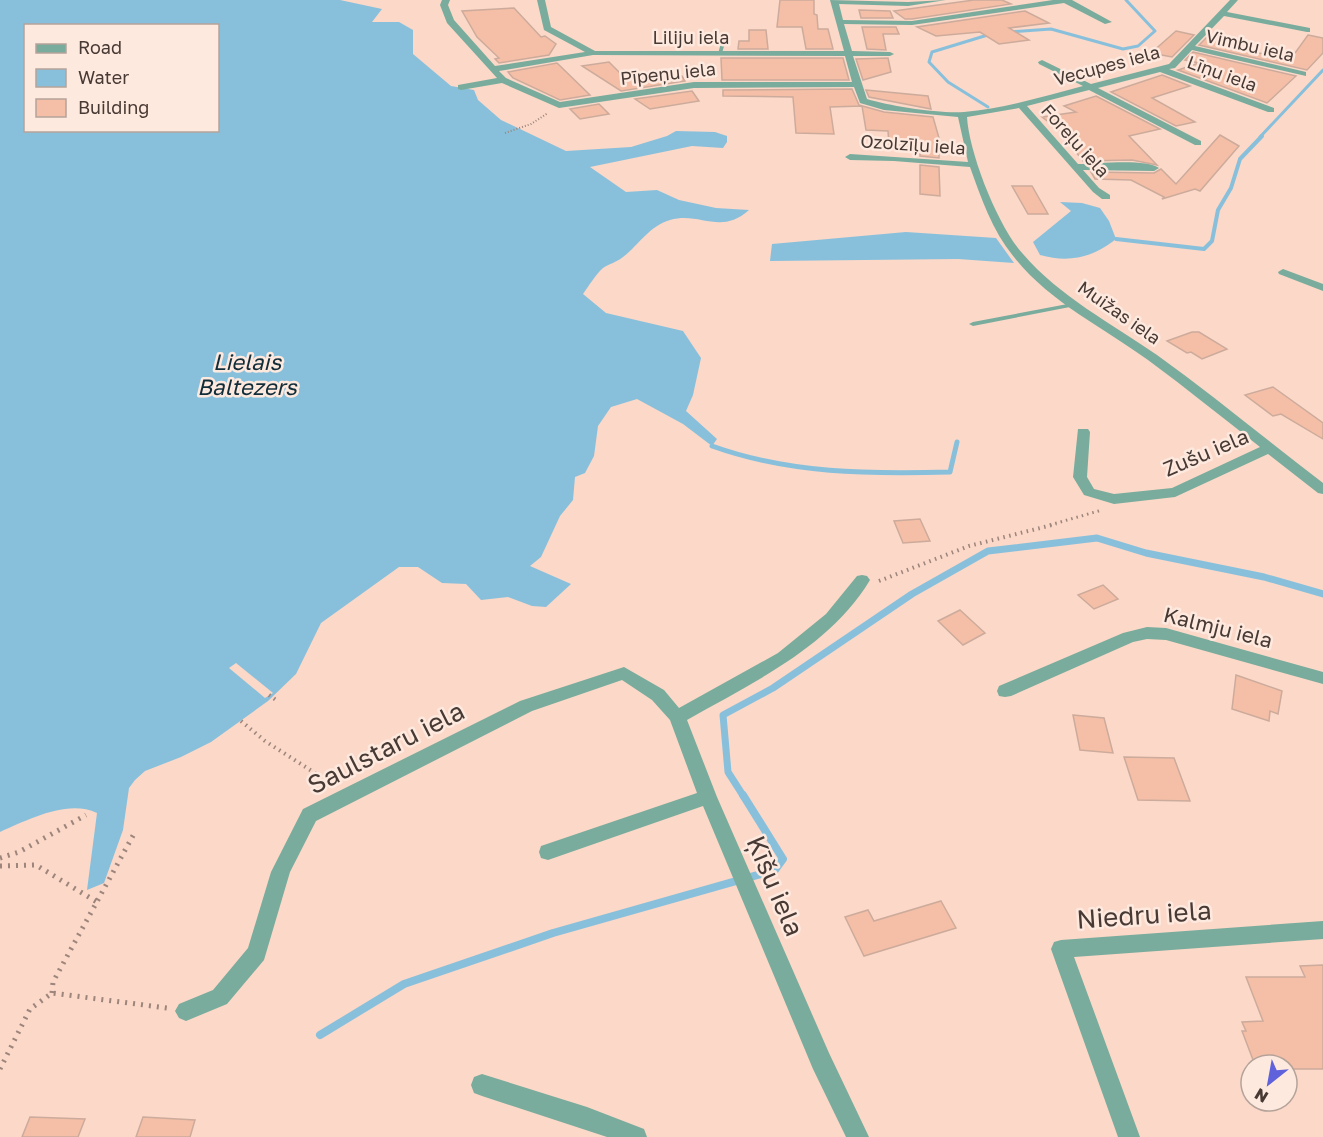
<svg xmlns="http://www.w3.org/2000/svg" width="1323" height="1137" font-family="'Golos Text',sans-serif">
  <rect width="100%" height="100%" fill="#fbd8c8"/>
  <!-- water -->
  <g fill="#88c0dc" fill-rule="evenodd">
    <path d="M0,0h340l42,9 -10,13h27l14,8v24l38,32 23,4 4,10 23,20 65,31 65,-4 36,-11 9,-5 39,1 12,4v6l-4,6 -31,-2 -102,21 36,25 31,-2 22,10 37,8 33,2c-29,26 -49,1 -79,10 -21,6 -31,25 -47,37 -6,5 -14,7 -20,11 -8,7 -14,18 -20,26l23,19 77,18 18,27 -8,37 -7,16 31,28 -5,7 -29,-22 -46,-25 -26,8 -13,19 -4,30 -9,17 -10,4 -2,23 -13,16 -19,41 -11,9 41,18 -25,23 -14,-1 -24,-9 -27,3 -15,-16 -24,-1 -24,-16h-19l-78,56 -25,51 -28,27 -57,41 -30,15 -36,14 -10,9 -6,8 -6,42 -19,53 -17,7 10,-77c-30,-14 -69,7 -97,19zM26,26h192v104h-192z"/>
    <path d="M1060,202l22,1 18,5 9,13 7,18c-24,19 -47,24 -76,16l-7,-13 38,-31z"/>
    <polygon points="906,232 996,238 1014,263 958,259 770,261 772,244"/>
  </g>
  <!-- pier -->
  <polygon fill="#fbd8c8" points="236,663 273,693 265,698 229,668"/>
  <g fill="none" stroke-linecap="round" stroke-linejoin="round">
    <!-- stream-far4 -->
    <g stroke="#88c0dc" stroke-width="3">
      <polyline points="1007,32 1051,29 1123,49 1138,46 1155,31 1126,0"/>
      <polyline points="988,107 948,82 929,62 932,52 991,34"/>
      <polyline points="1260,137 1323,70"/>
    </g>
    <!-- stream-far3 -->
    <polyline stroke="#88c0dc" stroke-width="4" points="1116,239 1204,249 1212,241 1218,210 1231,188 1240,159 1262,136"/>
    <!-- stream-far2 -->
    <path stroke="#88c0dc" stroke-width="5" d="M712,446c78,28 156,28 238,26l7,-30"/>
    <!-- stream-far1 -->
    <polyline stroke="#88c0dc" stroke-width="7" points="744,797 728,772 723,715 773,688 912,594 988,551 1097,538 1146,553 1264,577 1323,594"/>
    <!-- stream -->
    <polyline stroke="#88c0dc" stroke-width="8" points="320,1035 404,984 553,933 775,870 783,859 743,795"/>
  </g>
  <!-- building -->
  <g fill="#f4bfa6" stroke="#cdab9c" stroke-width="1.5">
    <polygon points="780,0 814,0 814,14 817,15 818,29 828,29 833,49 806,49 802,27 777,27"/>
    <polygon points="974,0 1002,0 1011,4 912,19 905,19 894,11"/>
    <polygon points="514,8 541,37 545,36 556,44 549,55 499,63 495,59 499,58 477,37 462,11"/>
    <polygon points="859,10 890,11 893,18 861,18"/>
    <polygon points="1025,11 1049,23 1009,28 1029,40 999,44 980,32 936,36 917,27"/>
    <polygon points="862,27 896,27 899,34 883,34 886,50 867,49"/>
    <polygon points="749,30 766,30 768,49 738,49 739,41 749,41"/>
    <polygon points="1176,31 1194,35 1172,57 1151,53"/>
    <polygon points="1308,35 1323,38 1323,53 1307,70 1199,45 1207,37 1228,42 1224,45 1290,60"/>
    <polygon points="1193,52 1296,76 1267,103 1178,70 1199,63 1185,60"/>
    <polygon points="721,58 843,58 849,80 722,80"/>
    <polygon points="888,58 891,72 863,80 856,59"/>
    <polygon points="609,62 627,80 682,76 685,81 621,91 582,66"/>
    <polygon points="557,63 590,95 560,100 513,78 508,72"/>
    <polygon points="1162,75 1190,86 1152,98 1195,122 1176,126 1111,92"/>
    <polygon points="852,89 859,105 884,112 933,117 939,138 939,158 920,156 920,147 889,145 888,131 866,130 862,106 830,107 834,134 796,133 793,97 723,96 723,90"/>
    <polygon points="866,90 928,96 931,109 869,97"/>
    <polygon points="692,91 699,101 650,109 635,99"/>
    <polygon points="1096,96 1160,129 1129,136 1157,165 1132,160 1083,161 1059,130 1042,117 1076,112 1064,106"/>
    <polygon points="599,104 609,114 580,119 570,109"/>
    <polygon points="1220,135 1239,146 1200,191 1195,189 1162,199 1164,197 1131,180 1095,179 1091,172 1154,173 1161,169 1176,184"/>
    <polygon points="920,165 939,167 940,196 920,194"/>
    <polygon points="1012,186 1032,186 1048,214 1028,214"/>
    <polygon points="1192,332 1199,332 1227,349 1202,359 1191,352 1187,353 1167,341"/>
    <polygon points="1273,387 1323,423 1323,439 1281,414 1273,416 1245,395"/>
    <polygon points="920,519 930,541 903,543 894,521"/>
    <polygon points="1103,585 1118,599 1094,609 1078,595"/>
    <polygon points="960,610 985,633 963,645 938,621"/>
    <polygon points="1236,675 1282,691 1278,714 1270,711 1269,721 1232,709"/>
    <polygon points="1073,715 1104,718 1113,753 1080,750"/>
    <polygon points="1124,757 1174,758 1190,801 1138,800"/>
    <polygon points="941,901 956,928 864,956 845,917 868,910 874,921"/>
    <polygon points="1323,965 1323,1069 1287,1069 1287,1065 1255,1065 1242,1031 1246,1031 1242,1022 1263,1021 1246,977 1305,977 1300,966"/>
    <polygon points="30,1117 85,1119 78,1137 22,1137"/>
    <polygon points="143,1117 195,1120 190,1137 136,1137"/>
  </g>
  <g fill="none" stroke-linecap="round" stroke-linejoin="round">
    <!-- path-far3 -->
    <polyline stroke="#9d857b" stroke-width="2" stroke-dasharray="1 2" stroke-linecap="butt" points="505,133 531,124 548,113"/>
    <!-- path-far2 -->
    <polyline stroke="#9d857b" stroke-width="3" stroke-dasharray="1.5 4" stroke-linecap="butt" points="1050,525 1102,510"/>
    <!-- path-far1 -->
    <g stroke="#9d857b" stroke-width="4" stroke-dasharray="1.5 4.5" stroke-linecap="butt">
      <polyline points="879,581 969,546 1056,524"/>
      <polyline points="269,695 276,700"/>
      <polyline points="241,721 265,741 318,775 327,788"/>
    </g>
    <!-- path -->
    <g stroke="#9d857b" stroke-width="5" stroke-dasharray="2 6" stroke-linecap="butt">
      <polyline points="0,858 19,852 86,815"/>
      <polyline points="0,866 36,865 97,902"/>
      <polyline points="52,993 53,982 135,832"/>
      <polyline points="0,1069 30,1009 52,993 167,1008"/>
    </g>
    <!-- lane -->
    <g fill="#79ac9c" fill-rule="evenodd">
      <polygon points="723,42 725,43 722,53 718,54 721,43"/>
      <polygon points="1073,303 1076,305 1075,306 973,326 969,324 973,322"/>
    </g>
    <!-- street -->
    <g fill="#79ac9c" fill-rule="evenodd">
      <path d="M442,0h8l-2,5 6,15 41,46 90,-14 -41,-22 -7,-30h8l6,27 44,24h249l-14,-51 78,2 38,-2 -38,6 -69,-2 4,16 69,1 141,-21h19l40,22 -7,2 -41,-21 -152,22 -68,-1 8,27 38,1 4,2 -4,2h-37l14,43c22,7 74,15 97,13 40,-3 80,-16 119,-26l-44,-22 -1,-2 4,-2 49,24 78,-20 61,-64h8l-11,12 83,16v4h-3l-83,-16 -29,30 111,26v4l-114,-26 -17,18 -6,1 105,39v4h-6l-108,-40 -62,16 103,53v4h-6l-106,-55 -62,16 51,58c19,0 67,-6 81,4l-5,3 -71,-1 16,18 11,7v4h-8l-9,-7 -74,-84 -52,9c2,36 31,110 56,137 36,42 89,70 134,101 57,41 111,86 166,128v11l-5,-1 -50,-39 -93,43 -61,7 -30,-9 -11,-18 5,-48h10l2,3 -3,45 7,12 20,5 58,-6 88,-41c-37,-29 -74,-59 -112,-87 -44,-32 -100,-59 -134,-103 -21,-25 -33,-59 -44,-90l-76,-6 -44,-1 -5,-3 5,-3 118,8 -10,-45 -74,-7 -24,-7 -6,-16 -160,1 -135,20 -57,-25 -41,7 -3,-1v-4l39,-7 -50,-55 -7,-18zM593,55l252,1 7,26h-158l-134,20 -54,-24 -7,-7z"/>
      <polygon points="1283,269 1323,284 1323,291 1279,274 1278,272"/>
      <path d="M862,575l5,1 3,4c-41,68 -117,102 -183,140l30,77 112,256 40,84h-23l-33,-68 -110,-263 -155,54 -7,-2 -2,-6 2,-6 156,-53 -27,-73 -18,-20 -30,-20 -90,31 -216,110 -26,51 -26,88 -37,44 -41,17 -7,-3 -4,-7 4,-7 34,-14 35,-42 23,-76 32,-63 217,-108 104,-34 40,23 15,18 99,-55 48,-39 31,-38z"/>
      <polygon points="1147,627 1166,628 1323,672 1323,684 1166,640 1147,639 1133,642 1011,696 1005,697 999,696 997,691 999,686 1123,633"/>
      <polygon points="1323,921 1323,939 1074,957 1140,1137 1118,1137 1051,949 1054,942 1061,940"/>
      <polygon points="482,1074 587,1107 644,1129 647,1137 607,1137 482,1096 474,1093 471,1085 474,1077"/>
    </g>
  </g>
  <g text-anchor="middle" stroke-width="5" stroke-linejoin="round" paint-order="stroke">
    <!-- far-street labels -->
    <g font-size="18" fill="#473933" stroke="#fee9df">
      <text x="691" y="44">Liliju iela</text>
      <text transform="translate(1250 46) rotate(13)" y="6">Vimbu iela</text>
      <text transform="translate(1107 66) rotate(-15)" y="6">Vecupes iela</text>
      <text transform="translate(668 74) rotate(-6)" y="6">Pīpeņu iela</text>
      <text transform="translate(1222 74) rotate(20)" y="6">Līņu iela</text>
      <text transform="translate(1075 141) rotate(48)" y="6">Foreļu iela</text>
      <text transform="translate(913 145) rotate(4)" y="6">Ozolzīļu iela</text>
      <text transform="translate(1119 313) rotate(35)" y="6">Muižas iela</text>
    </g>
    <!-- street labels -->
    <g font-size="21" fill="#473933" stroke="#fee9df">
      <text transform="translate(1206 453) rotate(-23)" y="7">Zušu iela</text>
      <text transform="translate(1218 628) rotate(14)" y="7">Kalmju iela</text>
    </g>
    <!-- water labels -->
    <g font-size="22" font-style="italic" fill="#112d39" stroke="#fee9df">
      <text x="247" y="370">Lielais<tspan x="247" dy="25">Baltezers</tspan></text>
    </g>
    <!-- near-street labels -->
    <g font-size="26" fill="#473933" stroke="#fee9df">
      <text transform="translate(386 748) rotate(-27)" y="9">Saulstaru iela</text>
      <text transform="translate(775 886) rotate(67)" y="9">Ķīšu iela</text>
      <text transform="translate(1144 915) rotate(-4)" y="9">Niedru iela</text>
    </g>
  </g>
  <!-- legend -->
  <rect x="24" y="24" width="195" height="108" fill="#fee9df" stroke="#b5a39a" stroke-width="1.5"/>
  <rect x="36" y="44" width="30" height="9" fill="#79ac9c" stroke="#b5a39a" stroke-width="1.5"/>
  <text x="78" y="54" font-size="18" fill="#473933">Road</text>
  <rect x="36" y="69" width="30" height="18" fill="#88c0dc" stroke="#b5a39a" stroke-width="1.5"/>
  <text x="78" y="84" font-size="18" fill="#473933">Water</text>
  <rect x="36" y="99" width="30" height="18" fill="#f4bfa6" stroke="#b5a39a" stroke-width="1.5"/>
  <text x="78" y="114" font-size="18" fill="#473933">Building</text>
  <!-- north arrow -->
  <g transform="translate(1269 1083) rotate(211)"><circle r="28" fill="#fee9df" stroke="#b5a39a" stroke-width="1.5"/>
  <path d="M0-4.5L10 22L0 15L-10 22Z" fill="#5f62da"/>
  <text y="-9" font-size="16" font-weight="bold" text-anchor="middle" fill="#473933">N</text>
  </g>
</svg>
